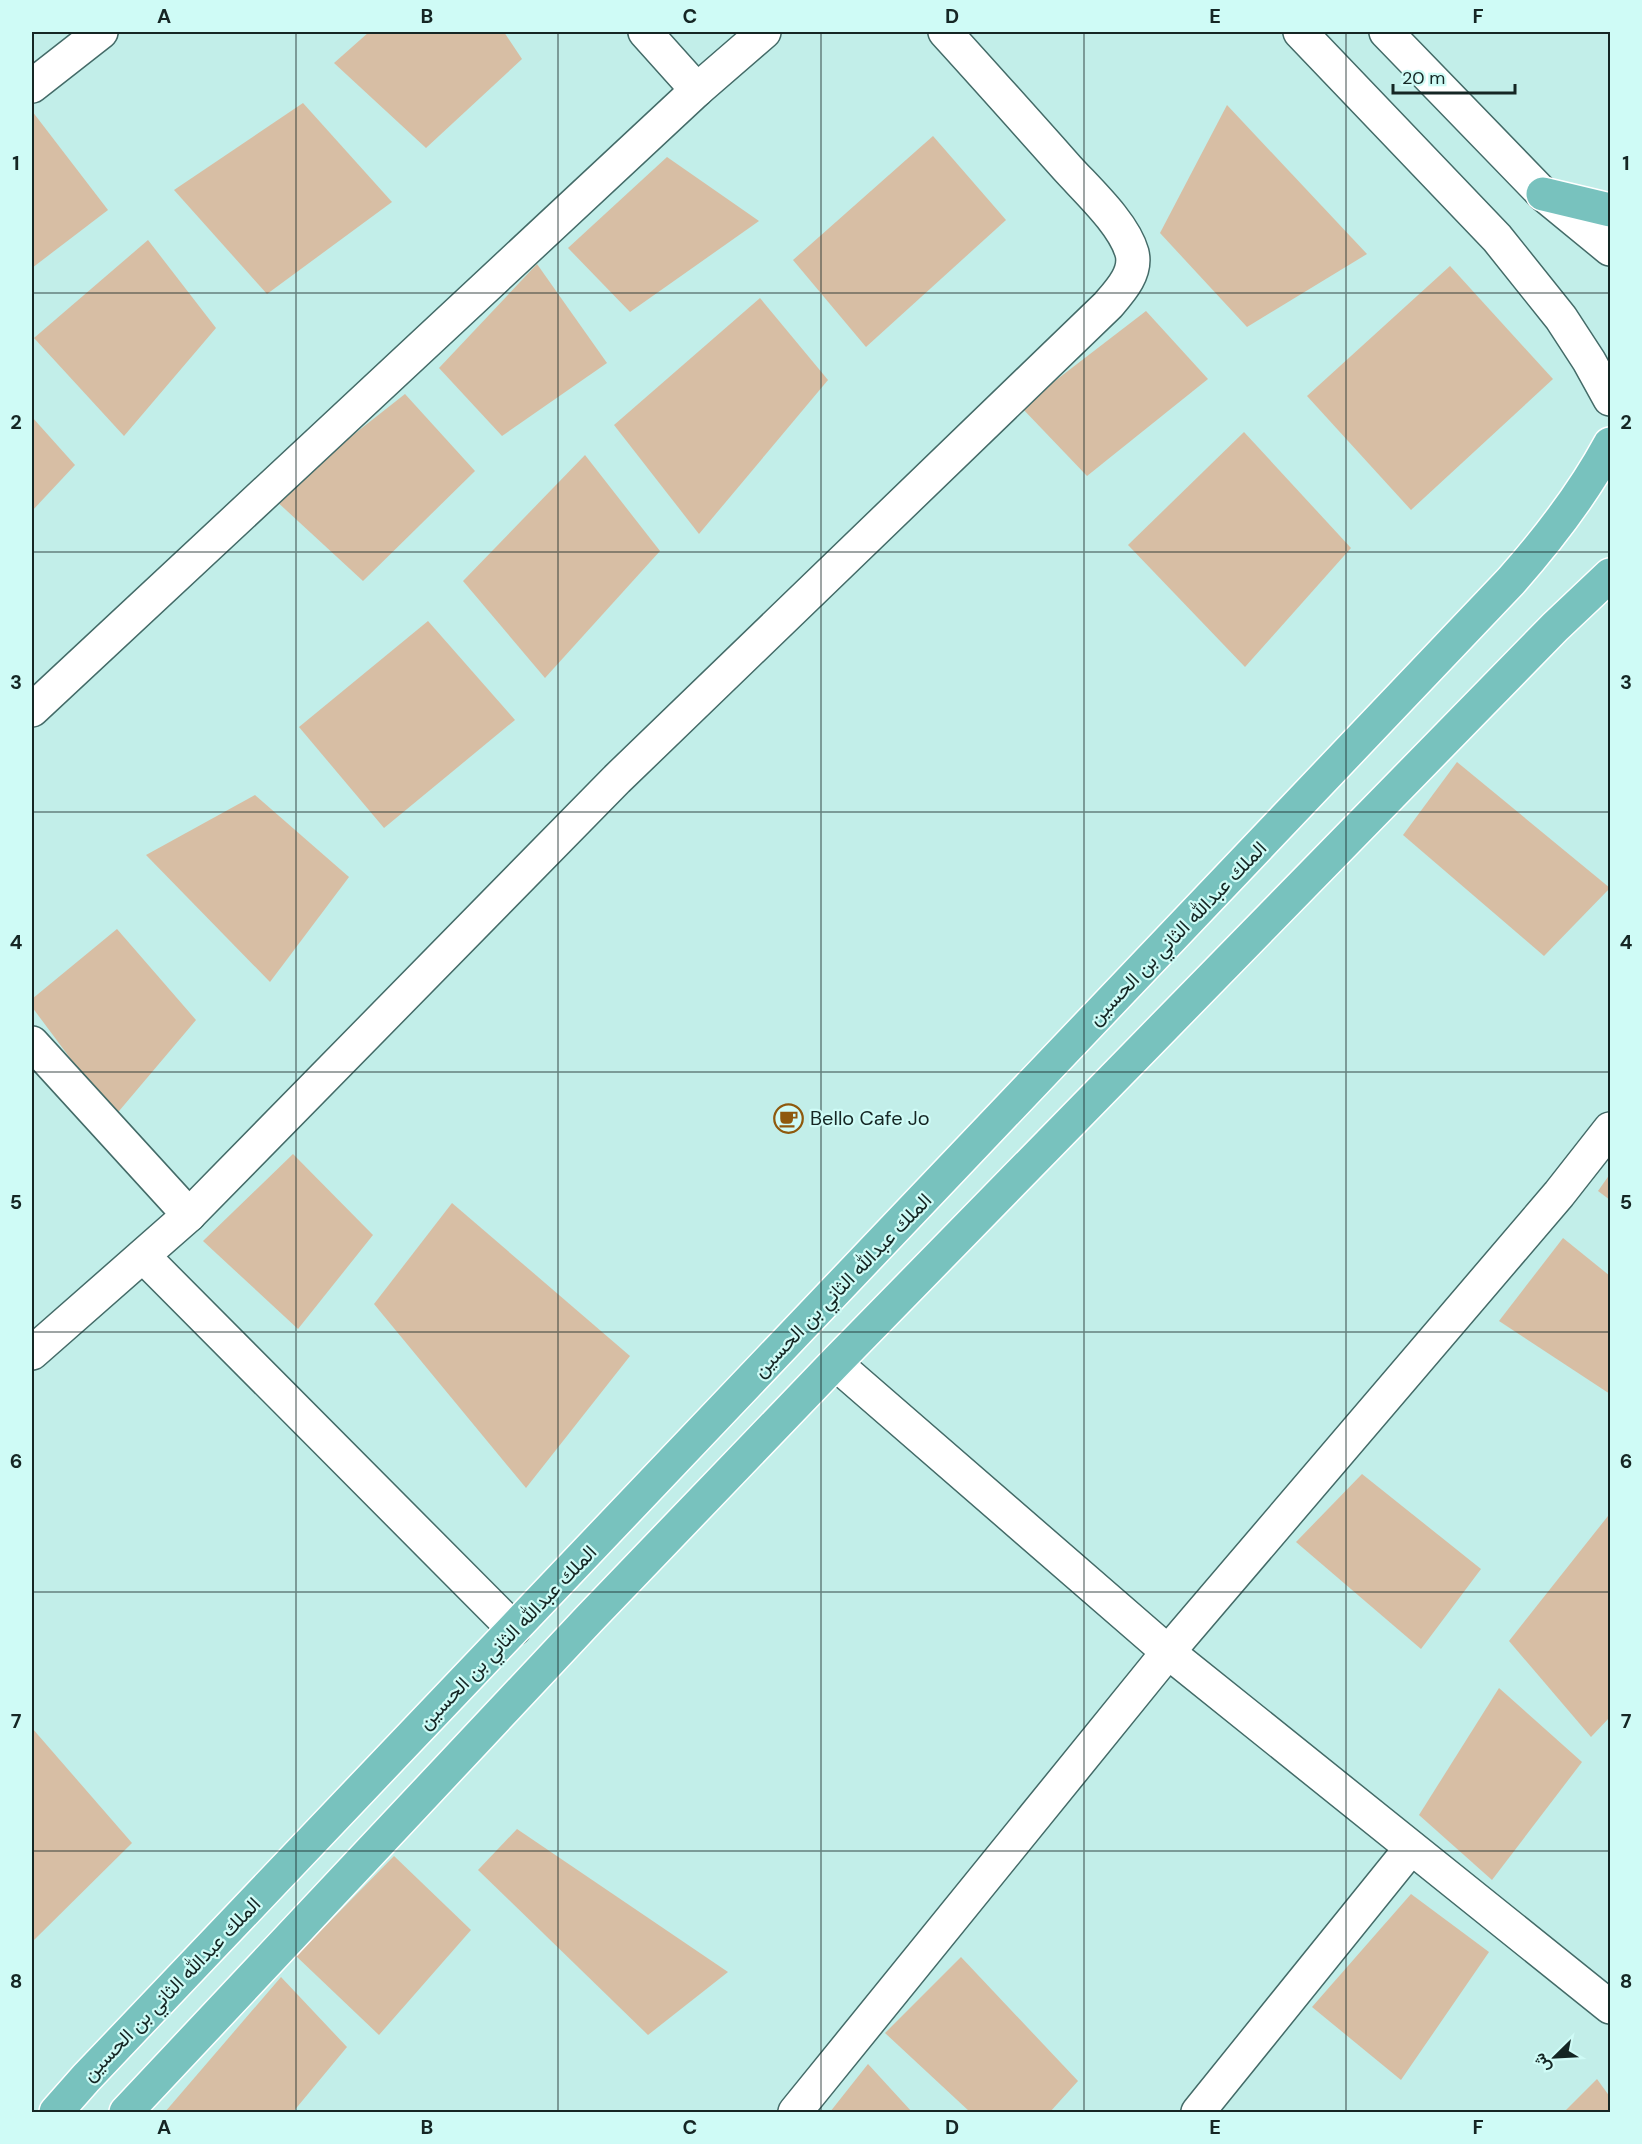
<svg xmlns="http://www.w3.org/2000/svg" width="1642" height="2144" font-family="'DM Sans',Vazirmatn,sans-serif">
  <rect width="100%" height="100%" fill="#c2eee9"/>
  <!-- building -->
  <g fill="#d7bea4">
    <polygon points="369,32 504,32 522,59 426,148 334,63"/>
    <polygon points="303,103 392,202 267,294 174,190"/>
    <polygon points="1227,105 1367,254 1247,327 1160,233"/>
    <polygon points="32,111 108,210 32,268"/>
    <polygon points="933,136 1006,220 866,347 793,260"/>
    <polygon points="667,157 759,221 630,312 568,248"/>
    <polygon points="148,240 216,328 124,436 34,338"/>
    <polygon points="537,264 607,363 502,436 439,368"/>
    <polygon points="1450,266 1553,379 1411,510 1307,396"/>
    <polygon points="760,298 828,380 699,534 614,425"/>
    <polygon points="1146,311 1208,379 1087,476 1021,407"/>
    <polygon points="405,394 475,471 363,581 273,498"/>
    <polygon points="32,417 75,465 32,511"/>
    <polygon points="1244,432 1351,548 1245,667 1128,545"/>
    <polygon points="585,455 660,551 545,678 463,581"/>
    <polygon points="428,621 515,720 384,828 299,727"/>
    <polygon points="1457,762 1610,888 1544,956 1403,835"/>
    <polygon points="255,795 349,877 270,982 146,855"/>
    <polygon points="117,929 196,1020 114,1117 32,1007 32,999"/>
    <polygon points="293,1154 373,1235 298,1329 203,1241"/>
    <polygon points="1610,1174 1610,1200 1598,1191"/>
    <polygon points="452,1203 630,1356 526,1488 374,1304"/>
    <polygon points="1563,1238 1610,1276 1610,1394 1499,1321"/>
    <polygon points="1362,1474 1481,1569 1421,1649 1296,1542"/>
    <polygon points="1608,1516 1610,1518 1610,1717 1591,1737 1509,1641"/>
    <polygon points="1499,1688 1582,1762 1492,1880 1419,1815"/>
    <polygon points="32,1728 132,1843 32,1942"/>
    <polygon points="517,1829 728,1972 648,2035 478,1870"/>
    <polygon points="394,1856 471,1930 379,2035 296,1956"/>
    <polygon points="1411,1894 1489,1952 1401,2080 1312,2007"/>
    <polygon points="961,1957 1078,2081 1050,2112 970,2112 885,2033"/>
    <polygon points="281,1977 347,2047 293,2112 165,2112"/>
    <polygon points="868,2064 912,2112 830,2112"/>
    <polygon points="1597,2079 1610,2097 1610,2112 1564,2112"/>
  </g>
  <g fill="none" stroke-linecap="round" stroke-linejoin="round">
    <defs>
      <g id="minor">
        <polyline points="645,32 697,90"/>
        <polyline points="1300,32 1497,238 1561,318 1589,361 1610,399"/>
        <polyline points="1386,32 1543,194 1610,249"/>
        <polyline points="32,86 101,32"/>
        <polyline points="32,710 697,90 764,32"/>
        <polyline points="32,1043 189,1215"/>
        <polyline points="143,1256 514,1629"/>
        <path d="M32,1353l157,-138 428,-436 491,-474c12,-14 29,-32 24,-52 -8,-29 -44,-62 -64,-84 -41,-46 -82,-92 -123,-137"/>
        <polyline points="835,1363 1168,1652 1610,2007"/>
        <polyline points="795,2112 1168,1652 1559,1194 1610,1129"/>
        <polyline points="1198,2112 1411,1848"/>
      </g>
      <g id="major">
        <polyline points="1543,194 1610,210"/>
        <path d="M56,2112l30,-34 1425,-1497c38,-43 72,-87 99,-137"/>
        <polyline points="126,2112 589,1619 835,1363 1555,627 1610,575"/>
      </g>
    </defs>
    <!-- minor casing -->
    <use href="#minor" stroke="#446b68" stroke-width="36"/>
    <!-- major casing -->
    <use href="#major" stroke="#fff" stroke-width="36"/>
    <!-- minor -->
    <use href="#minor" stroke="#fff" stroke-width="33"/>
    <!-- major -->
    <use href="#major" stroke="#78c2be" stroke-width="33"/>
  </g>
  <!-- grid -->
  <path fill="none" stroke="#152624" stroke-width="1.5" stroke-opacity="0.55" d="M296,32v2080M558,32v2080M821,32v2080M1084,32v2080M1346,32v2080M32,293h1578M32,552h1578M32,812h1578M32,1072h1578M32,1332h1578M32,1592h1578M32,1851h1578"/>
  <!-- icons -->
  <defs>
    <symbol id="cafe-ring" viewBox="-11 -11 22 22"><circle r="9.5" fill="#cffbf6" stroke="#8f590d" stroke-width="1.5"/><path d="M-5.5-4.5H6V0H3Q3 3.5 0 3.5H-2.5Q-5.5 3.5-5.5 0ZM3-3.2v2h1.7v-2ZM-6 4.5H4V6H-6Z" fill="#8f590d"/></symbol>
  </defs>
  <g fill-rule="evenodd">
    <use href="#cafe-ring" x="772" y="1102" width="33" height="33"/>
  </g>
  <g text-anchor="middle" stroke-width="4.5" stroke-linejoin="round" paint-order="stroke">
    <!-- street labels -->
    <g font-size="20" fill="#152624" stroke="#cffbf6">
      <text transform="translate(1177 933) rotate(-46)" y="7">الملك عبدالله الثاني بن الحسين</text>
      <text transform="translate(842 1285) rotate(-46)" y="7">الملك عبدالله الثاني بن الحسين</text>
      <text transform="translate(507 1637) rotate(-46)" y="7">الملك عبدالله الثاني بن الحسين</text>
      <text transform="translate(171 1989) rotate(-46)" y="7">الملك عبدالله الثاني بن الحسين</text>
    </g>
    <!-- poi labels -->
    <g font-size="20" fill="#152624" stroke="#cffbf6" text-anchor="start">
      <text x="810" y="1125">Bello Cafe Jo</text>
    </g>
  </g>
  <!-- border -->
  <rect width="1642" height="2144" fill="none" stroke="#cffbf6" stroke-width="66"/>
  <!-- north arrow -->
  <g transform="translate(1555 2057) rotate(246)" stroke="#cffbf6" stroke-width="4.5" paint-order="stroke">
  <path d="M0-4.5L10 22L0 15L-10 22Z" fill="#152624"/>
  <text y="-9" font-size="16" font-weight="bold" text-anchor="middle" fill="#152624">ش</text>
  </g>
  <!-- scale -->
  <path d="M1393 84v9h122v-9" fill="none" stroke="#152624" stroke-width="3"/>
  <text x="1402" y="84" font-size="18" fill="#152624" stroke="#cffbf6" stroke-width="4.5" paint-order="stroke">20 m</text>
  <rect x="33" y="33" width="1576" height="2078" fill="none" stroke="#152624" stroke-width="2"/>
  <g font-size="20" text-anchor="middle" font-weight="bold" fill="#152624">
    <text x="164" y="23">A</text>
    <text x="427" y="23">B</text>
    <text x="690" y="23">C</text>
    <text x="952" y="23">D</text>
    <text x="1215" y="23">E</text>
    <text x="1478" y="23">F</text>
    <text x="16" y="170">1</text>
    <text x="1626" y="170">1</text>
    <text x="16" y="429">2</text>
    <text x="1626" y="429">2</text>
    <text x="16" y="689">3</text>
    <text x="1626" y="689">3</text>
    <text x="16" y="949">4</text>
    <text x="1626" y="949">4</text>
    <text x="16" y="1209">5</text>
    <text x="1626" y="1209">5</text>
    <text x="16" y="1468">6</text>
    <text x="1626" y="1468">6</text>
    <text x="16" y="1728">7</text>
    <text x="1626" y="1728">7</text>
    <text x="16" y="1988">8</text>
    <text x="1626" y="1988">8</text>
    <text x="164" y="2134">A</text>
    <text x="427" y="2134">B</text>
    <text x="690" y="2134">C</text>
    <text x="952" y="2134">D</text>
    <text x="1215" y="2134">E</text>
    <text x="1478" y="2134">F</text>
  </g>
</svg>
